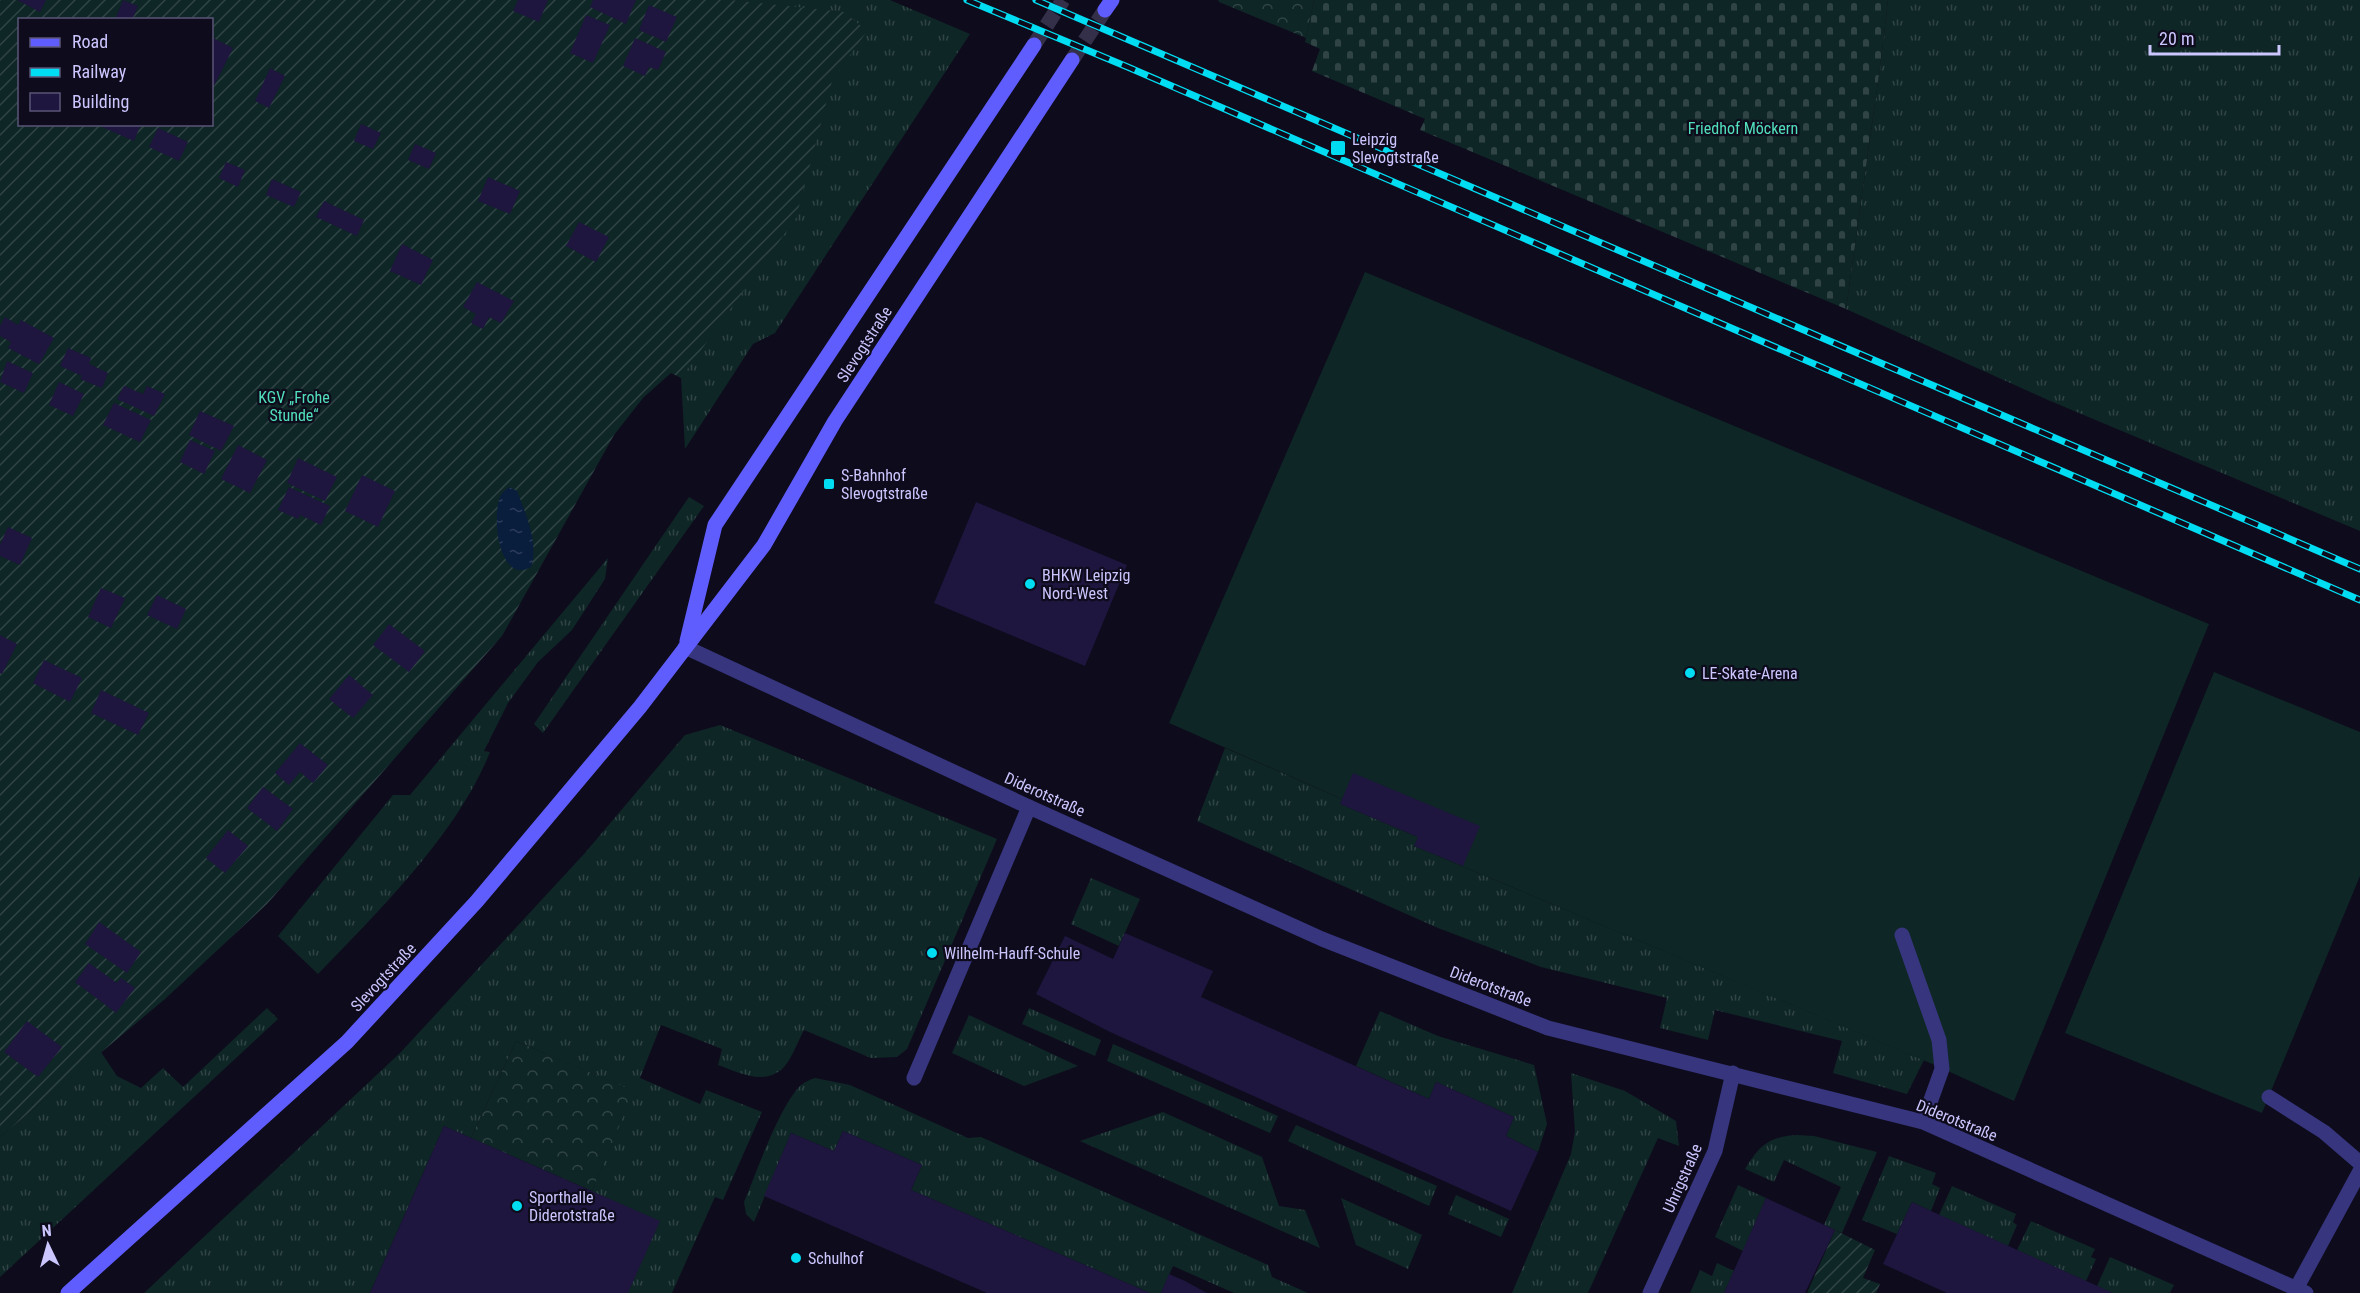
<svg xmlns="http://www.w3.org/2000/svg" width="2360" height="1293" font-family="'Roboto Condensed',sans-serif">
  <defs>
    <pattern id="grass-tufts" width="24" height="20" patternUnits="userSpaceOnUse" patternTransform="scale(1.5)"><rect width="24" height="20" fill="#0e2625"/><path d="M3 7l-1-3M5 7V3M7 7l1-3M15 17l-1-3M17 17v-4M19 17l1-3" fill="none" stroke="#304446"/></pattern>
    <pattern id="forest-crowns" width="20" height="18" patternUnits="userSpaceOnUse" patternTransform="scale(1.5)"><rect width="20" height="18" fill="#0e2625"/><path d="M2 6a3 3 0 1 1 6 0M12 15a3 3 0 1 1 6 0" fill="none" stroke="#304446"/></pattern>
    <pattern id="cemetery-stones" width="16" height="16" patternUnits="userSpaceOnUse" patternTransform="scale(1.5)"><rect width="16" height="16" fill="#0e2625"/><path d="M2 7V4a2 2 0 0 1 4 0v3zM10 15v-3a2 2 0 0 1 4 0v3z" fill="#304446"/></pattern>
    <pattern id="garden-furrows" width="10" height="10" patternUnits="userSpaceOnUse" patternTransform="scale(1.5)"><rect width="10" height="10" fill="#0e2625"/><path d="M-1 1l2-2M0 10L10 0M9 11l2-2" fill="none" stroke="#304446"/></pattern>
    <pattern id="water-ripples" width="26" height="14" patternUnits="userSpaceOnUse" patternTransform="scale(1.5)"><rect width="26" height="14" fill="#091d3d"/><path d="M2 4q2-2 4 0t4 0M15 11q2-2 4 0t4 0" fill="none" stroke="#2c3c5a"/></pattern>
  </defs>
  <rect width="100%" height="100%" fill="#0e0b1c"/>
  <!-- grass -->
  <g fill="url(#grass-tufts)">
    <polygon points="699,0 890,0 970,34 775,333 753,344 685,449 681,378 658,333"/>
    <polygon points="1888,0 2360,0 2360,531 2048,400 1846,309 1881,60"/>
    <polygon points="689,497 704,506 543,733 534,724"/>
    <path d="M608,558l-3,21 -33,51 -34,32 -30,41 -24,48 6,1c-32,81 -112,160 -172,222l-40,-38 115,-141h17z"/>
    <path d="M720,725l277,114 -90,210 -10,8 -26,1 -67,-28c-6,11 -12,28 -20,37 -19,20 -46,5 -66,-2l4,-16 -61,-24 -21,53 60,26 6,-14 56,22 -39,88 -8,-3 -43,96h-44l-36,-102 41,-100 -117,-50 -45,97 -27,-12 -74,167h-226l256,-240 184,-199 101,-119z"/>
    <polygon points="1225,748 1342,799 1340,804 1418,837 1414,846 1924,1060 1907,1094 1833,1073 1842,1041 1715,1010 1708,1040 1660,1028 1667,998 1541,967 1438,928 1197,821"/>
    <polygon points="1091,878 1140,899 1119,946 1071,924"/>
    <polygon points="267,1008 278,1019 0,1277 0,1137 101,1052 117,1076 141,1088 163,1068 183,1087"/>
    <polygon points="1029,1008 1101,1040 1095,1056 1022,1024"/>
    <polygon points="1380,1011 1438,1036 1534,1065 1547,1124 1538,1152 1506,1136 1514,1117 1436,1082 1429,1099 1356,1066"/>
    <polygon points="969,1015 1078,1066 1024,1086 952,1053"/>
    <polygon points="1113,1044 1278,1116 1270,1133 1107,1061"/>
    <polygon points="1571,1073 1625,1091 1676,1121 1679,1146 1658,1138 1588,1293 1512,1293 1571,1154 1575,1132"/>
    <path d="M815,1078l35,7 118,53 13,-1 287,128 4,12 36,16h-74l-61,-27 -12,27h-11l-239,-103 11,-25 -79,-34 -9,20 -43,-18 -37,89 -8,-8 -2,-12c13,-31 34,-92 55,-115 5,-5 10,-7 16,-9z"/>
    <polygon points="1163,1112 1262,1157 1279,1206 1305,1210 1320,1248 1080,1141"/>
    <polygon points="1296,1125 1437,1186 1429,1206 1288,1141"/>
    <path d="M1797,1135l17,1 63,16 -35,81 -18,-8 17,-38 -57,-27 -10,22 -29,-13c15,-24 23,-32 52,-34z"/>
    <polygon points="1889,1156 1936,1173 1932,1184 1940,1188 1931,1211 1912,1202 1897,1234 1862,1220"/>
    <polygon points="1738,1185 1766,1198 1743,1251 1715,1237"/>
    <polygon points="1952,1186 2016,1214 2013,1222 2017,1225 2008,1246 1939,1215"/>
    <polygon points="1456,1195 1509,1219 1501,1237 1448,1214"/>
    <polygon points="1341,1198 1422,1235 1408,1269 1356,1245"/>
    <polygon points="2031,1221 2095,1249 2091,1257 2096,1259 2086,1281 2017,1250"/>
    <polygon points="2110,1257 2174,1285 2170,1293 2112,1293 2097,1286"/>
    <polygon points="1717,1263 1734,1271 1724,1293 1690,1293 1700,1270 1712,1276"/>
  </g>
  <!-- forest -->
  <g fill="url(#forest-crowns)">
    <polygon points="1218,0 1314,0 1306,38 1219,2"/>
    <polygon points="516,1041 634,1091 592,1191 471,1138"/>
  </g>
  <!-- cemetery -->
  <polygon fill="url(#cemetery-stones)" points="1314,0 1888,0 1881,60 1846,309 1420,130 1425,119 1312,71 1320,49 1305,42"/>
  <!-- garden -->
  <g fill="url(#garden-furrows)" fill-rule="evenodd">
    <path d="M0,0h730l114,12 23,19 -35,50 -36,137 -115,160 -10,-5 -28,25 -29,37 -112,201 -235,268 -102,95 -165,138zM20,20h192v104h-192z"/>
    <polygon points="1835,1230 1875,1250 1863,1278 1880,1284 1876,1293 1807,1293"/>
  </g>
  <!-- pitch -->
  <g fill="#0e2625">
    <polygon points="1365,272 2209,624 2014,1101 1930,1063 1414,846 1417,836 1340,804 1342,799 1169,723"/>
    <polygon points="2214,672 2360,732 2360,876 2262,1113 2065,1033"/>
  </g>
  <!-- water -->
  <path fill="url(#water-ripples)" d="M509,487l8,4c9,24 22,52 14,76 -33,19 -41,-56 -29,-74 2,-2 5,-4 7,-6z"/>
  <!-- building -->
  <g fill="#1e163e">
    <polygon points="17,0 46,0 40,12"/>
    <polygon points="123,0 138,6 132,20 115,20"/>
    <polygon points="518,0 548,0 539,22 513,11"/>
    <polygon points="593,0 636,0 626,24 590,7"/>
    <polygon points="649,5 677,17 666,42 639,30"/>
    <polygon points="586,15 610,25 593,63 570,53"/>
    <polygon points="213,38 233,48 214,86 212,85"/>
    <polygon points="635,38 666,52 658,70 649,67 645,76 623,66"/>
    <polygon points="270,68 285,76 269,108 255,101"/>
    <polygon points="103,124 141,124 134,141 102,127"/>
    <polygon points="361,124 381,133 373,149 354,141"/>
    <polygon points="158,128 188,142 179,161 149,147"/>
    <polygon points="415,144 436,153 429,169 408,160"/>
    <polygon points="226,162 245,170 238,187 219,178"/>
    <polygon points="488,177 520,191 510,214 478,201"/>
    <polygon points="272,179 301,192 294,207 266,195"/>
    <polygon points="324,201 364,220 357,236 316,217"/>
    <polygon points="579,222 609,237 596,262 566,246"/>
    <polygon points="402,244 433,260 421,285 390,271"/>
    <polygon points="477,282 514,301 501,323 489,317 483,329 471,323 476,314 463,307"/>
    <polygon points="5,317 18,325 21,320 54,338 39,364 8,348 11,342 0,336 0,326"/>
    <polygon points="68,348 91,358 89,364 108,373 102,388 80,379 82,376 60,366"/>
    <polygon points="7,361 33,373 24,393 0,382"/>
    <polygon points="59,382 84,394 73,416 49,405"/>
    <polygon points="124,386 143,394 147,386 165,394 154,416 117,399"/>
    <polygon points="114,403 151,420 140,442 103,425"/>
    <polygon points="200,411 234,426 221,451 189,435"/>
    <polygon points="190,440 215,451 204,474 180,462"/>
    <polygon points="238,445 267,460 250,493 221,479"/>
    <polygon points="298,458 337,477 325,501 287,483"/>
    <polygon points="362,475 395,491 378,527 345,511"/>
    <polygon points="289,487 330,506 321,525 300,515 298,519 278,510"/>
    <polygon points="976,502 1127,565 1085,666 934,603"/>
    <polygon points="8,527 32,538 20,565 0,556 0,545"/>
    <polygon points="101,588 125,598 111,628 88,617"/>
    <polygon points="157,595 186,609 177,629 147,615"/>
    <polygon points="389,624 425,651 409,672 373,645"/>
    <polygon points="0,635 17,644 2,674 0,673"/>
    <polygon points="44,660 82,678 70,702 33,683"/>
    <polygon points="349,675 373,695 353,718 329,699"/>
    <polygon points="101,690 149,713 138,735 91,713"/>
    <polygon points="300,743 328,765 313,783 300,772 289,785 275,773"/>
    <polygon points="1353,773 1480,826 1463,866 1414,846 1418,837 1340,804"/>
    <polygon points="263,787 293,809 277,831 247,808"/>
    <polygon points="228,830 248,846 225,873 206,858"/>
    <polygon points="99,922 141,952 127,973 85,944"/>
    <polygon points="1125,933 1213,971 1201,997 1429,1099 1436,1082 1514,1117 1506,1136 1538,1152 1511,1211 1110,1032 1036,994 1065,936 1113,959"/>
    <polygon points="89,963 117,983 121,978 135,988 116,1013 75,982"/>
    <polygon points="27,1021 62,1047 38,1077 4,1052"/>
    <polygon points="444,1126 660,1221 628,1293 370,1293"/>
    <polygon points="843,1131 922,1165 911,1190 1150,1293 987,1293 764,1196 791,1133 834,1151"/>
    <polygon points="1766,1198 1835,1230 1805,1293 1724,1293"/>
    <polygon points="1912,1202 1931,1211 2113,1293 1947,1293 1883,1264"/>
    <polygon points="1169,1274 1185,1281 1207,1293 1161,1293"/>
  </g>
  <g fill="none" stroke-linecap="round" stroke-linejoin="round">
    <!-- secondary-tunnel -->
    <g stroke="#343049" stroke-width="15" stroke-dasharray="15 8" stroke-linecap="butt">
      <polyline points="1034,45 1063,0"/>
      <polyline points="1072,60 1105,10"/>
    </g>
    <!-- lane -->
    <g stroke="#36357d" stroke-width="15">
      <polyline points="1902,935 1939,1040 1942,1069 1923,1122"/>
      <polyline points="914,1078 1029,807"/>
      <polyline points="2269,1097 2324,1132 2360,1163"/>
      <polyline points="2296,1289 2360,1171"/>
    </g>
    <!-- street -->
    <g stroke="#36357d" stroke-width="15">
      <polyline points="685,647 1029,807 1322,939 1548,1028 1923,1122 2306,1293"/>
      <polyline points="1650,1293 1715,1151 1733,1073"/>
    </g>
    <!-- secondary -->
    <g stroke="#605dff" stroke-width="15">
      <polyline points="1105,10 1112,0"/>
      <polyline points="687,641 715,525 1034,45"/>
      <polyline points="68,1293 347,1042 477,901 640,707 764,545 835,421 1072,60"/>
    </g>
    <defs>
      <g id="rail">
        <polyline points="967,0 1130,68 2360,600"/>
        <polyline points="1036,0 2360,569"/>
      </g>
    </defs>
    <!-- rail casing -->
    <use href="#rail" stroke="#00dcf1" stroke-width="7"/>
    <!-- rail -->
    <use href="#rail" stroke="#0e0b1c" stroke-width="4.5" stroke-dasharray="14" stroke-linecap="butt"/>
  </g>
  <!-- markers -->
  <g fill="#00dcf1" stroke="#0e0b1c" stroke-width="2">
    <rect x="1330" y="140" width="16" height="16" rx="3"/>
    <rect x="823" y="478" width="12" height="12" rx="3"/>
    <circle cx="1030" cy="584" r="6"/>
    <circle cx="1690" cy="673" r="6"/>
    <circle cx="932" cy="953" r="6"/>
    <circle cx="517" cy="1206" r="6"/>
    <circle cx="796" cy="1258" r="6"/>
  </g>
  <g text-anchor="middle" stroke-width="4.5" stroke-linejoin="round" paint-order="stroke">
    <!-- park labels -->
    <g font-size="16" fill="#51e0bb" stroke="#0e0b1c">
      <text x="1743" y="134">Friedhof Möckern</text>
      <text x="294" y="403">KGV „Frohe<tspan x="294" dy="18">Stunde“</tspan></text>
    </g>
    <!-- poi labels -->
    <g font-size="16" fill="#ccc6ff" stroke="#0e0b1c" text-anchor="start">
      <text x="1352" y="145">Leipzig<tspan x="1352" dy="18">Slevogtstraße</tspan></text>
      <text x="841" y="481">S-Bahnhof<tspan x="841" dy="18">Slevogtstraße</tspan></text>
      <text x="1042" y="581">BHKW Leipzig<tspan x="1042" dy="18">Nord-West</tspan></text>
      <text x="1702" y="679">LE-Skate-Arena</text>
      <text x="944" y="959">Wilhelm-Hauff-Schule</text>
      <text x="529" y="1203">Sporthalle<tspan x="529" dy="18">Diderotstraße</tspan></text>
      <text x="808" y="1264">Schulhof</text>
    </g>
    <!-- street labels -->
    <g font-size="16" fill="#ccc6ff" stroke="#0e0b1c">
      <text transform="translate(864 344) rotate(-57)" y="6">Slevogtstraße</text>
      <text transform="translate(1045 794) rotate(24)" y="6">Diderotstraße</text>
      <text transform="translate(383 977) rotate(-47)" y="6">Slevogtstraße</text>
      <text transform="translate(1491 986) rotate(21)" y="6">Diderotstraße</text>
      <text transform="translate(1957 1120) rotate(22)" y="6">Diderotstraße</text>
      <text transform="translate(1682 1178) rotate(-66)" y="6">Uhrigstraße</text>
    </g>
  </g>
  <!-- legend -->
  <rect x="18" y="18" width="195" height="108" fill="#0e0b1c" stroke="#5a5677" stroke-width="1.5"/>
  <rect x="30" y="38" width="30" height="9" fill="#605dff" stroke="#5a5677" stroke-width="1.5"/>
  <text x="72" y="48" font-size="18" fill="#ccc6ff">Road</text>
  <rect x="30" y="68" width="30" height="9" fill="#00dcf1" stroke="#5a5677" stroke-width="1.5"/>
  <text x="72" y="78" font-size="18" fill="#ccc6ff">Railway</text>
  <rect x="30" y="93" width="30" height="18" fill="#1e163e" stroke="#5a5677" stroke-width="1.5"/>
  <text x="72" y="108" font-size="18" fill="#ccc6ff">Building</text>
  <!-- north arrow -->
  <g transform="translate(48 1245) rotate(355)" stroke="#0e0b1c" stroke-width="4.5" paint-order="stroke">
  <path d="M0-4.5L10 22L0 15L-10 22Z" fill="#ccc6ff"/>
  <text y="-9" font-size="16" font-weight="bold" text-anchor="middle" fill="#ccc6ff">N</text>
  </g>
  <!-- scale -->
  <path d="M2150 45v9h129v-9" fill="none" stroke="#ccc6ff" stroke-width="3"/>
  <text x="2159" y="45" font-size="18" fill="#ccc6ff" stroke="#0e0b1c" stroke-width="4.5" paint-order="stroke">20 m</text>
</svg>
